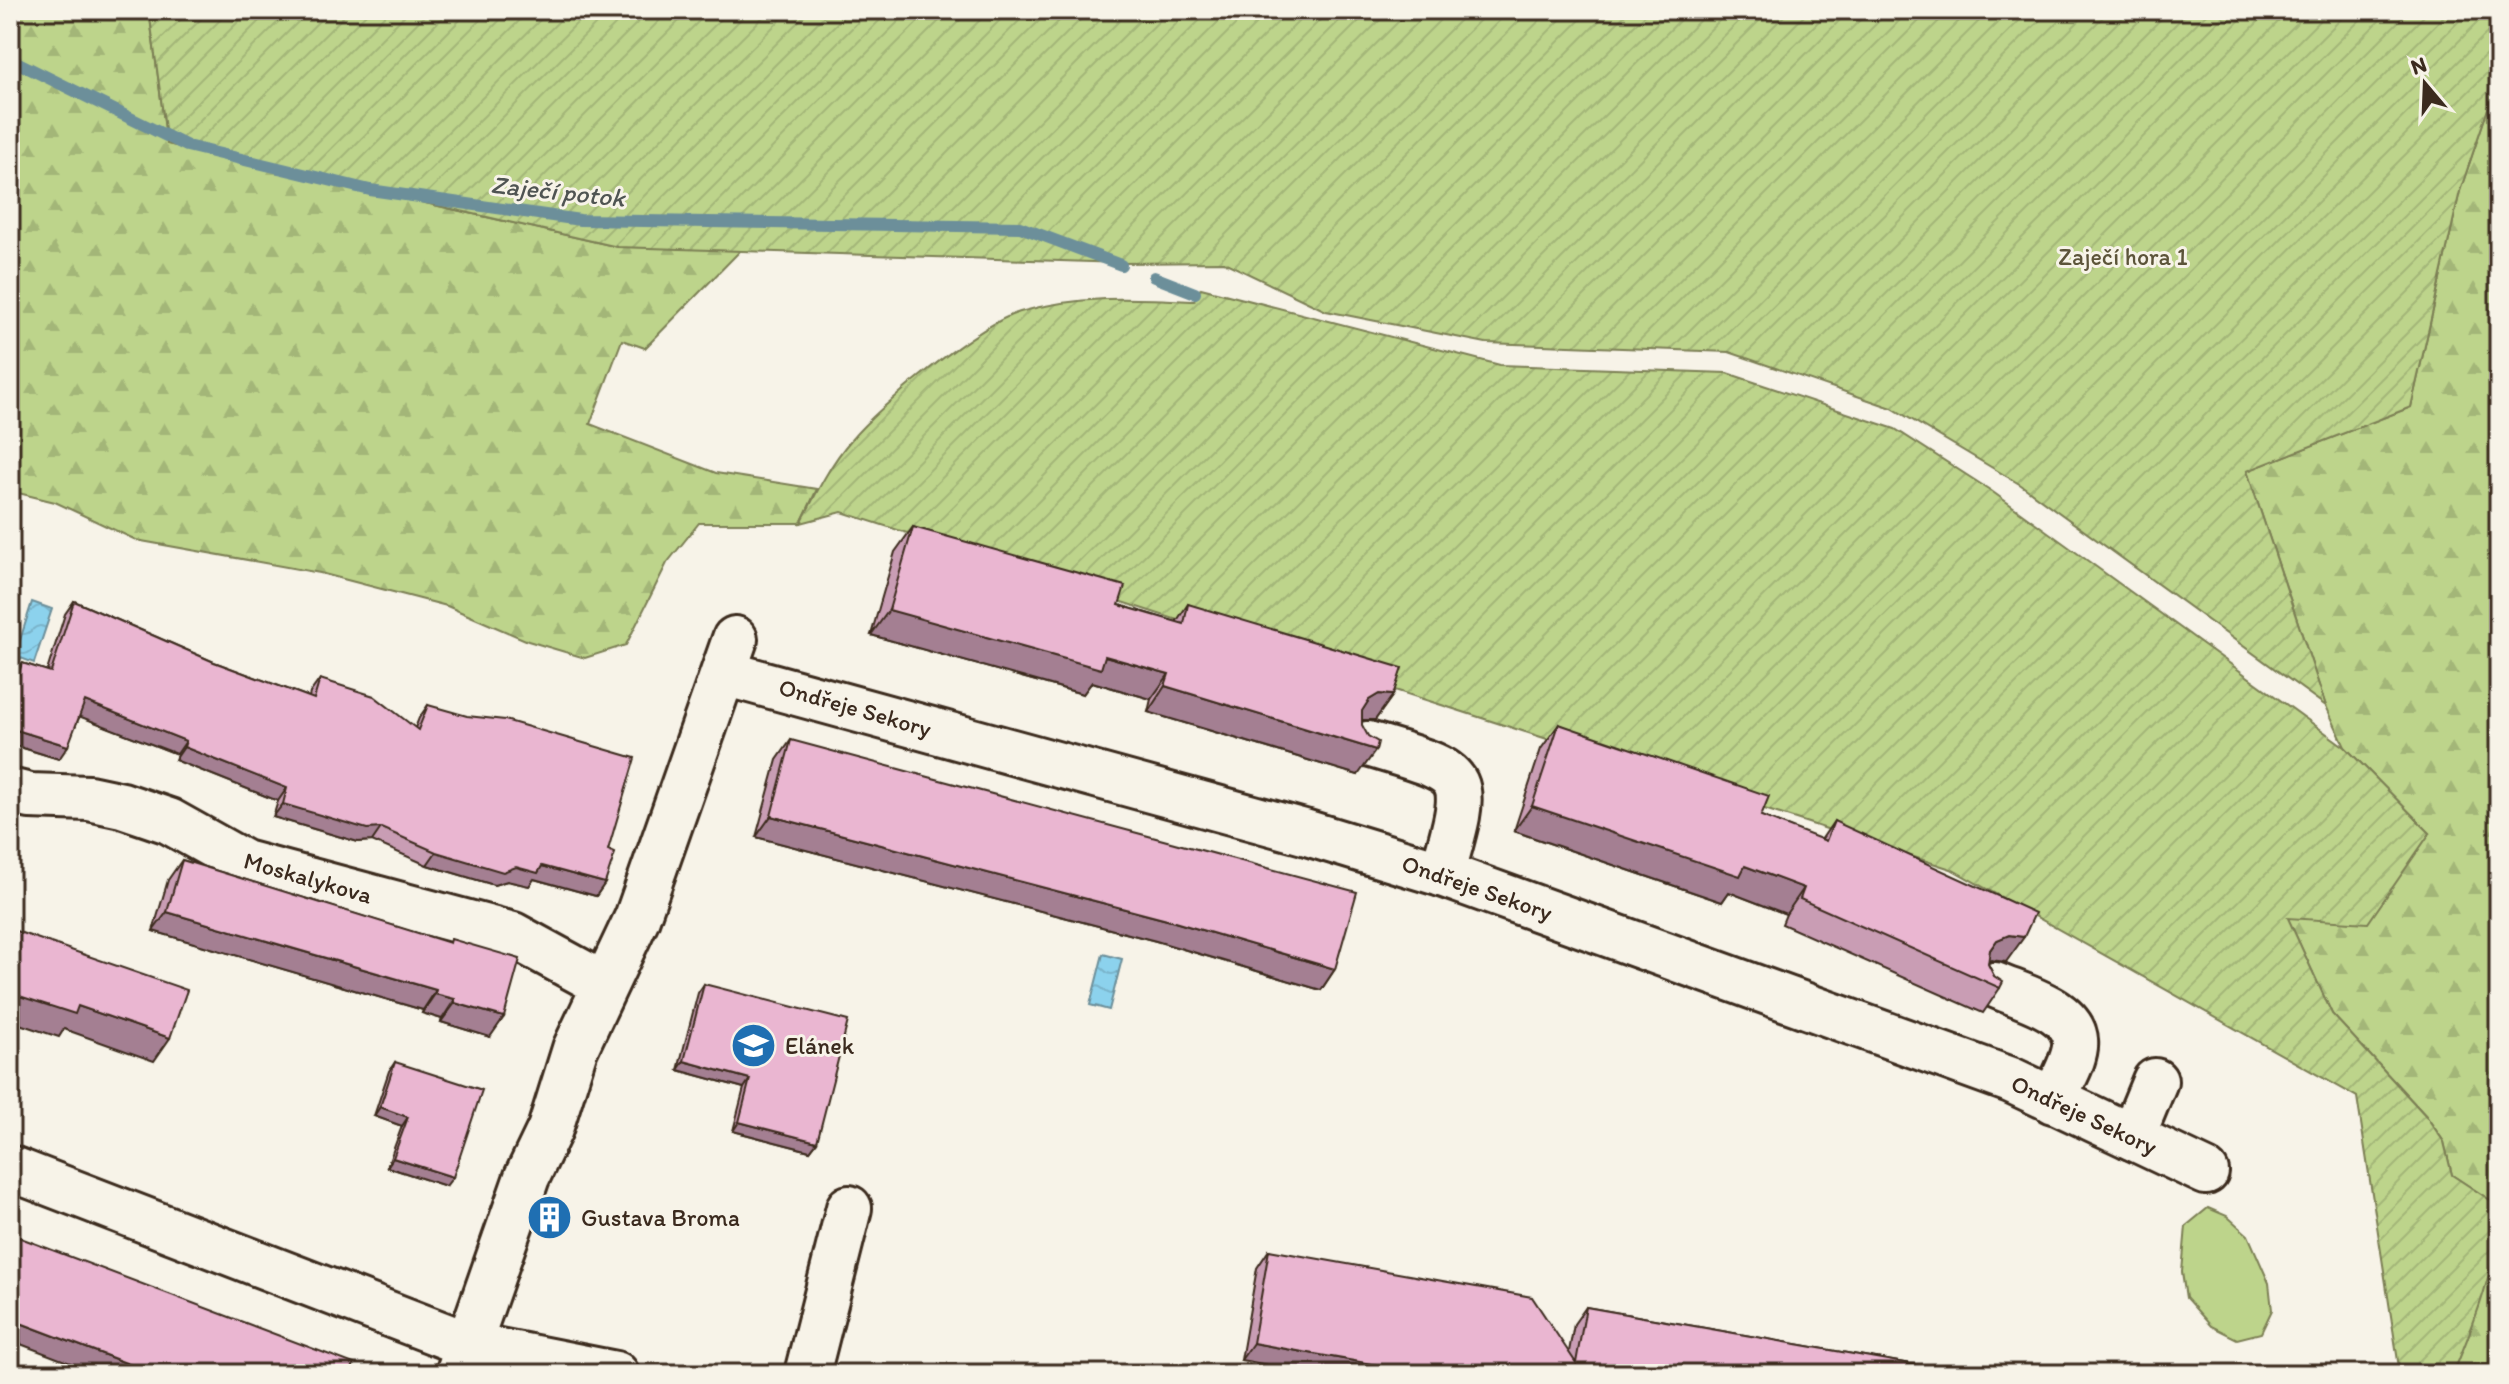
<svg xmlns="http://www.w3.org/2000/svg" width="2509" height="1384" font-family="Itim,sans-serif">
  <defs>
    <pattern id="forest-firs" width="22" height="20" patternUnits="userSpaceOnUse" patternTransform="scale(2)"><rect width="22" height="20" fill="#bdd48b"/><path d="M5 1l3.5 6h-7zM16 11l3.5 6h-7z" fill="#a3b678"/></pattern>
    <pattern id="garden-furrows" width="10" height="10" patternUnits="userSpaceOnUse" patternTransform="scale(2)"><rect width="10" height="10" fill="#bdd48b"/><path d="M-1 1l2-2M0 10L10 0M9 11l2-2" fill="none" stroke="#a3b678"/></pattern>
    <pattern id="water-waves" width="16" height="10" patternUnits="userSpaceOnUse" patternTransform="scale(2)"><rect width="16" height="10" fill="#8cd2ed"/><path d="M0 5q4-4 8 0t8 0" fill="none" stroke="#7ab4cb"/></pattern>
  </defs>
  <rect width="100%" height="100%" fill="#f7f3e8"/>
  <filter id="ink" filterUnits="userSpaceOnUse"><feTurbulence type="fractalNoise" baseFrequency=".0125" numOctaves="2"/><feDisplacementMap in="SourceGraphic" scale="16" xChannelSelector="R" yChannelSelector="G"/><feConvolveMatrix kernelMatrix="1 2 1 2 8 2 1 2 1" color-interpolation-filters="sRGB"/></filter>
  <g filter="url(#ink)">
    <!-- green -->
    <polygon fill="#bdd48b" stroke="#7c7f54" stroke-width="2" points="2208,1208 2227,1216 2248,1235 2269,1283 2272,1310 2261,1333 2237,1339 2211,1326 2186,1298 2182,1272 2186,1226"/>
    <!-- forest -->
    <g fill="url(#forest-firs)" stroke="#7c7f54" stroke-width="2">
      <polygon points="10,10 149,10 167,144 618,247 743,248 645,348 622,340 590,424 716,473 817,489 801,523 699,523 667,563 626,645 585,658 528,641 447,606 320,573 136,540 55,502 10,491"/>
      <polygon points="2499,76 2499,1206 2452,1175 2444,1142 2426,1116 2332,1014 2287,917 2430,833 2345,747 2326,706 2247,471 2411,407 2460,191"/>
      <polygon points="2499,1224 2499,1374 2453,1374 2486,1279"/>
    </g>
    <!-- garden -->
    <g fill="url(#garden-furrows)" stroke="#7c7f54" stroke-width="2">
      <polygon points="149,10 2499,10 2499,76 2460,191 2411,407 2247,471 2326,706 2021,485 1892,408 1729,352 1486,343 1326,311 1224,262 1122,263 618,247 167,144"/>
      <path d="M1201,288l299,77 227,8 168,56 95,61 355,257 85,86 -62,90 -80,-5 44,96 94,102 18,26 8,33 47,31c0,55 -25,118 -46,168h-53l-43,-277 -406,-228 -1109,-357 -41,11c14,-28 29,-59 50,-83 28,-34 128,-116 169,-128 59,-17 114,-14 174,-11z"/>
    </g>
    <!-- water -->
    <g fill="url(#water-waves)" stroke="#6c8f9a" stroke-width="2">
      <polygon points="32,602 52,609 34,663 15,656"/>
      <polygon points="1103,954 1122,959 1109,1010 1090,1005"/>
    </g>
    <g fill="none" stroke-linecap="round" stroke-linejoin="round">
      <!-- stream -->
      <g stroke="#6c8f9a" stroke-width="12">
        <polyline points="10,59 187,146 370,190 580,220 1020,227 1121,265"/>
        <polyline points="1154,277 1195,293"/>
      </g>
      <defs>
        <g id="minor">
          <polyline points="724,673 1304,832 1442,874 2011,1080 2206,1172"/>
          <path d="M1368,744c102,31 104,25 74,130"/>
          <polyline points="10,791 30,796 89,798 122,805 169,821 244,863 513,935 603,984"/>
          <path d="M1995,985c27,12 84,25 80,62 -2,18 -15,37 -22,54"/>
          <polyline points="2132,1137 2155,1081"/>
          <polyline points="10,1168 469,1345 616,1374"/>
          <polyline points="458,1374 527,1177 550,1129 575,1049 637,918 735,639"/>
          <polyline points="807,1374 849,1208"/>
        </g>
      </defs>
      <!-- minor casing -->
      <use href="#minor" stroke="#3b2a1e" stroke-width="50"/>
      <!-- minor -->
      <use href="#minor" stroke="#f7f3e8" stroke-width="44"/>
    </g>
    <!-- wall -->
    <g fill="#c99db4" stroke="#3b2a1e" stroke-width="2">
      <polygon points="913,527 1119,605 1176,622 1188,604 1393,695 1375,720 1362,720 1358,775 1148,712 1151,699 1092,682 1083,694 871,635 895,552"/>
      <polygon points="74,601 214,662 309,697 310,693 320,679 415,728 419,718 428,705 608,850 605,883 596,896 534,879 529,886 507,881 494,885 427,865 372,841 358,842 273,817 278,801 175,760 177,754 80,716 59,759 10,744 10,686 13,676 22,663 47,671 65,614"/>
      <polygon points="1559,724 1761,816 1821,840 1834,821 2006,962 1991,960 1989,961 1988,964 2000,988 1983,1013 1782,924 1786,914 1729,892 1722,902 1514,831 1541,749"/>
      <polygon points="791,740 1335,969 1321,990 1156,941 756,837 777,760"/>
      <polygon points="182,860 448,943 451,939 490,1037 441,1022 442,1019 422,1013 423,1010 153,931 168,880"/>
      <polygon points="704,984 817,1142 810,1151 733,1131 744,1088 678,1070 698,993"/>
      <polygon points="395,1062 446,1186 387,1167 402,1126 374,1116 389,1071"/>
      <polygon points="1269,1250 1569,1352 1574,1324 1586,1307 1967,1374 1241,1360 1257,1268"/>
    </g>
    <!-- shaded-wall -->
    <g fill="#a47f92" stroke="#3b2a1e" stroke-width="2">
      <polygon points="889,610 1105,656 1169,674 1151,699 1092,682 1083,694 871,635"/>
      <polygon points="1165,686 1376,750 1358,775 1148,712"/>
      <polygon points="1379,694 1393,695 1375,720 1362,720 1352,725 1369,700"/>
      <polygon points="85,701 186,741 177,754 76,715"/>
      <polygon points="10,728 68,746 59,759 10,744"/>
      <polygon points="184,747 287,788 278,801 175,760"/>
      <polygon points="283,804 381,828 372,841 358,842 273,817"/>
      <polygon points="1532,806 1745,866 1804,888 1786,914 1729,892 1722,902 1514,831"/>
      <polygon points="771,816 1171,921 1335,969 1321,990 1156,941 756,837"/>
      <polygon points="436,852 516,867 542,866 605,883 596,896 534,879 529,886 507,881 494,885 427,865"/>
      <polygon points="167,912 436,990 423,1010 153,931"/>
      <polygon points="2009,935 2024,937 2006,962 1991,960 1979,966 1997,940"/>
      <polygon points="10,993 78,1006 170,1038 154,1061 64,1029 59,1037 10,1021"/>
      <polygon points="435,994 455,999 442,1019 422,1013"/>
      <polygon points="455,1003 504,1017 490,1037 441,1022"/>
      <polygon points="684,1061 750,1079 744,1088 678,1070"/>
      <polygon points="380,1107 408,1117 402,1126 374,1116"/>
      <polygon points="739,1122 817,1142 810,1151 733,1131"/>
      <polygon points="393,1158 453,1177 446,1186 387,1167"/>
      <polygon points="10,1319 155,1374 99,1374 10,1340"/>
      <polygon points="1253,1343 1428,1374 1317,1374 1241,1360"/>
    </g>
    <!-- building -->
    <g fill="#eab6d1" stroke="#3b2a1e" stroke-width="2">
      <polygon points="913,527 1125,586 1119,605 1184,624 1188,604 1402,668 1393,695 1379,694 1369,700 1362,711 1362,725 1368,736 1378,742 1376,750 1165,686 1169,674 1105,656 1101,669 889,610"/>
      <polygon points="74,601 214,662 314,699 320,679 374,696 418,730 428,705 467,716 505,720 635,758 608,850 615,853 605,883 542,866 538,873 516,867 503,872 436,852 381,828 367,829 283,804 287,788 184,747 186,741 85,701 68,746 10,728 10,703 22,663 51,672"/>
      <polygon points="1559,724 1769,796 1761,816 1826,841 1834,821 2035,913 2024,937 2009,935 1997,940 1990,950 1988,964 1994,976 2003,982 2000,988 1800,899 1804,888 1745,866 1740,876 1532,806"/>
      <polygon points="791,740 1357,892 1335,969 1171,921 771,816"/>
      <polygon points="182,860 450,943 451,939 520,959 504,1017 455,1003 455,999 435,994 436,990 167,912"/>
      <polygon points="10,929 187,990 170,1038 78,1006 75,1014 10,993"/>
      <polygon points="704,984 848,1021 817,1142 739,1122 750,1079 684,1061"/>
      <polygon points="395,1062 482,1090 453,1177 393,1158 408,1117 380,1107"/>
      <polygon points="10,1234 354,1364 350,1374 155,1374 10,1319"/>
      <polygon points="1269,1250 1532,1297 1576,1363 1586,1307 1967,1374 1428,1374 1253,1343"/>
    </g>
  </g>
  <!-- icons -->
  <defs>
    <symbol id="school-disc" viewBox="-11 -11 22 22"><circle r="9.5" fill="#1f6fb2" stroke="#f7f3e8"/><path d="M0-5L7-2L0 1L-7-2ZM-4 1L0 2.5L4 1V4Q0 6-4 4Z" fill="#fff"/></symbol>
    <symbol id="building-disc" viewBox="-11 -11 22 22"><circle r="9.5" fill="#1f6fb2" stroke="#f7f3e8"/><path d="M-4-6H4V6H1V3H-1V6H-4ZM-2.5-4.3h1.7v1.8h-1.7ZM.8-4.3h1.7v1.8H.8ZM-2.5-1h1.7V.8h-1.7ZM.8-1h1.7V.8H.8Z" fill="#fff"/></symbol>
  </defs>
  <g fill-rule="evenodd">
    <use href="#school-disc" x="728" y="1020" width="51" height="51"/>
    <use href="#building-disc" x="524" y="1192" width="51" height="51"/>
  </g>
  <g text-anchor="middle" stroke-width="6" stroke-linejoin="round" paint-order="stroke">
    <!-- park labels -->
    <g font-size="24" fill="#5c5439" stroke="#f7f3e8">
      <text x="2123" y="265">Zaječí hora 1</text>
    </g>
    <!-- street labels -->
    <g font-size="24" fill="#3b2a1e" stroke="#f7f3e8">
      <text transform="translate(855 708) rotate(16)" y="8">Ondřeje Sekory</text>
      <text transform="translate(308 878) rotate(16)" y="8">Moskalykova</text>
      <text transform="translate(1477 888) rotate(19)" y="8">Ondřeje Sekory</text>
      <text transform="translate(2084 1115) rotate(25)" y="8">Ondřeje Sekory</text>
    </g>
    <!-- poi labels -->
    <g font-size="24" fill="#3b2a1e" stroke="#f7f3e8" text-anchor="start">
      <text x="785" y="1054">Elánek</text>
      <text x="581" y="1226">Gustava Broma</text>
    </g>
    <!-- water labels -->
    <g font-size="26" font-style="italic" fill="#4f5452" stroke="#f7f3e8">
      <text transform="translate(558 191) rotate(6)" y="9">Zaječí potok</text>
    </g>
  </g>
  <!-- margin -->
  <rect width="2509" height="1384" fill="none" stroke="#f7f3e8" stroke-width="40"/>
  <rect x="20" y="20" width="2469" height="1344" fill="none" stroke="#3b2a1e" stroke-width="3" filter="url(#ink)"/>
  <!-- north arrow -->
  <g transform="translate(2425 84) rotate(341)" stroke="#f7f3e8" stroke-width="6" paint-order="stroke">
  <path d="M0-6L14 30L0 20L-14 30Z" fill="#3b2a1e"/>
  <text y="-12" font-size="22" font-weight="bold" text-anchor="middle" fill="#3b2a1e">N</text>
  </g>
</svg>
